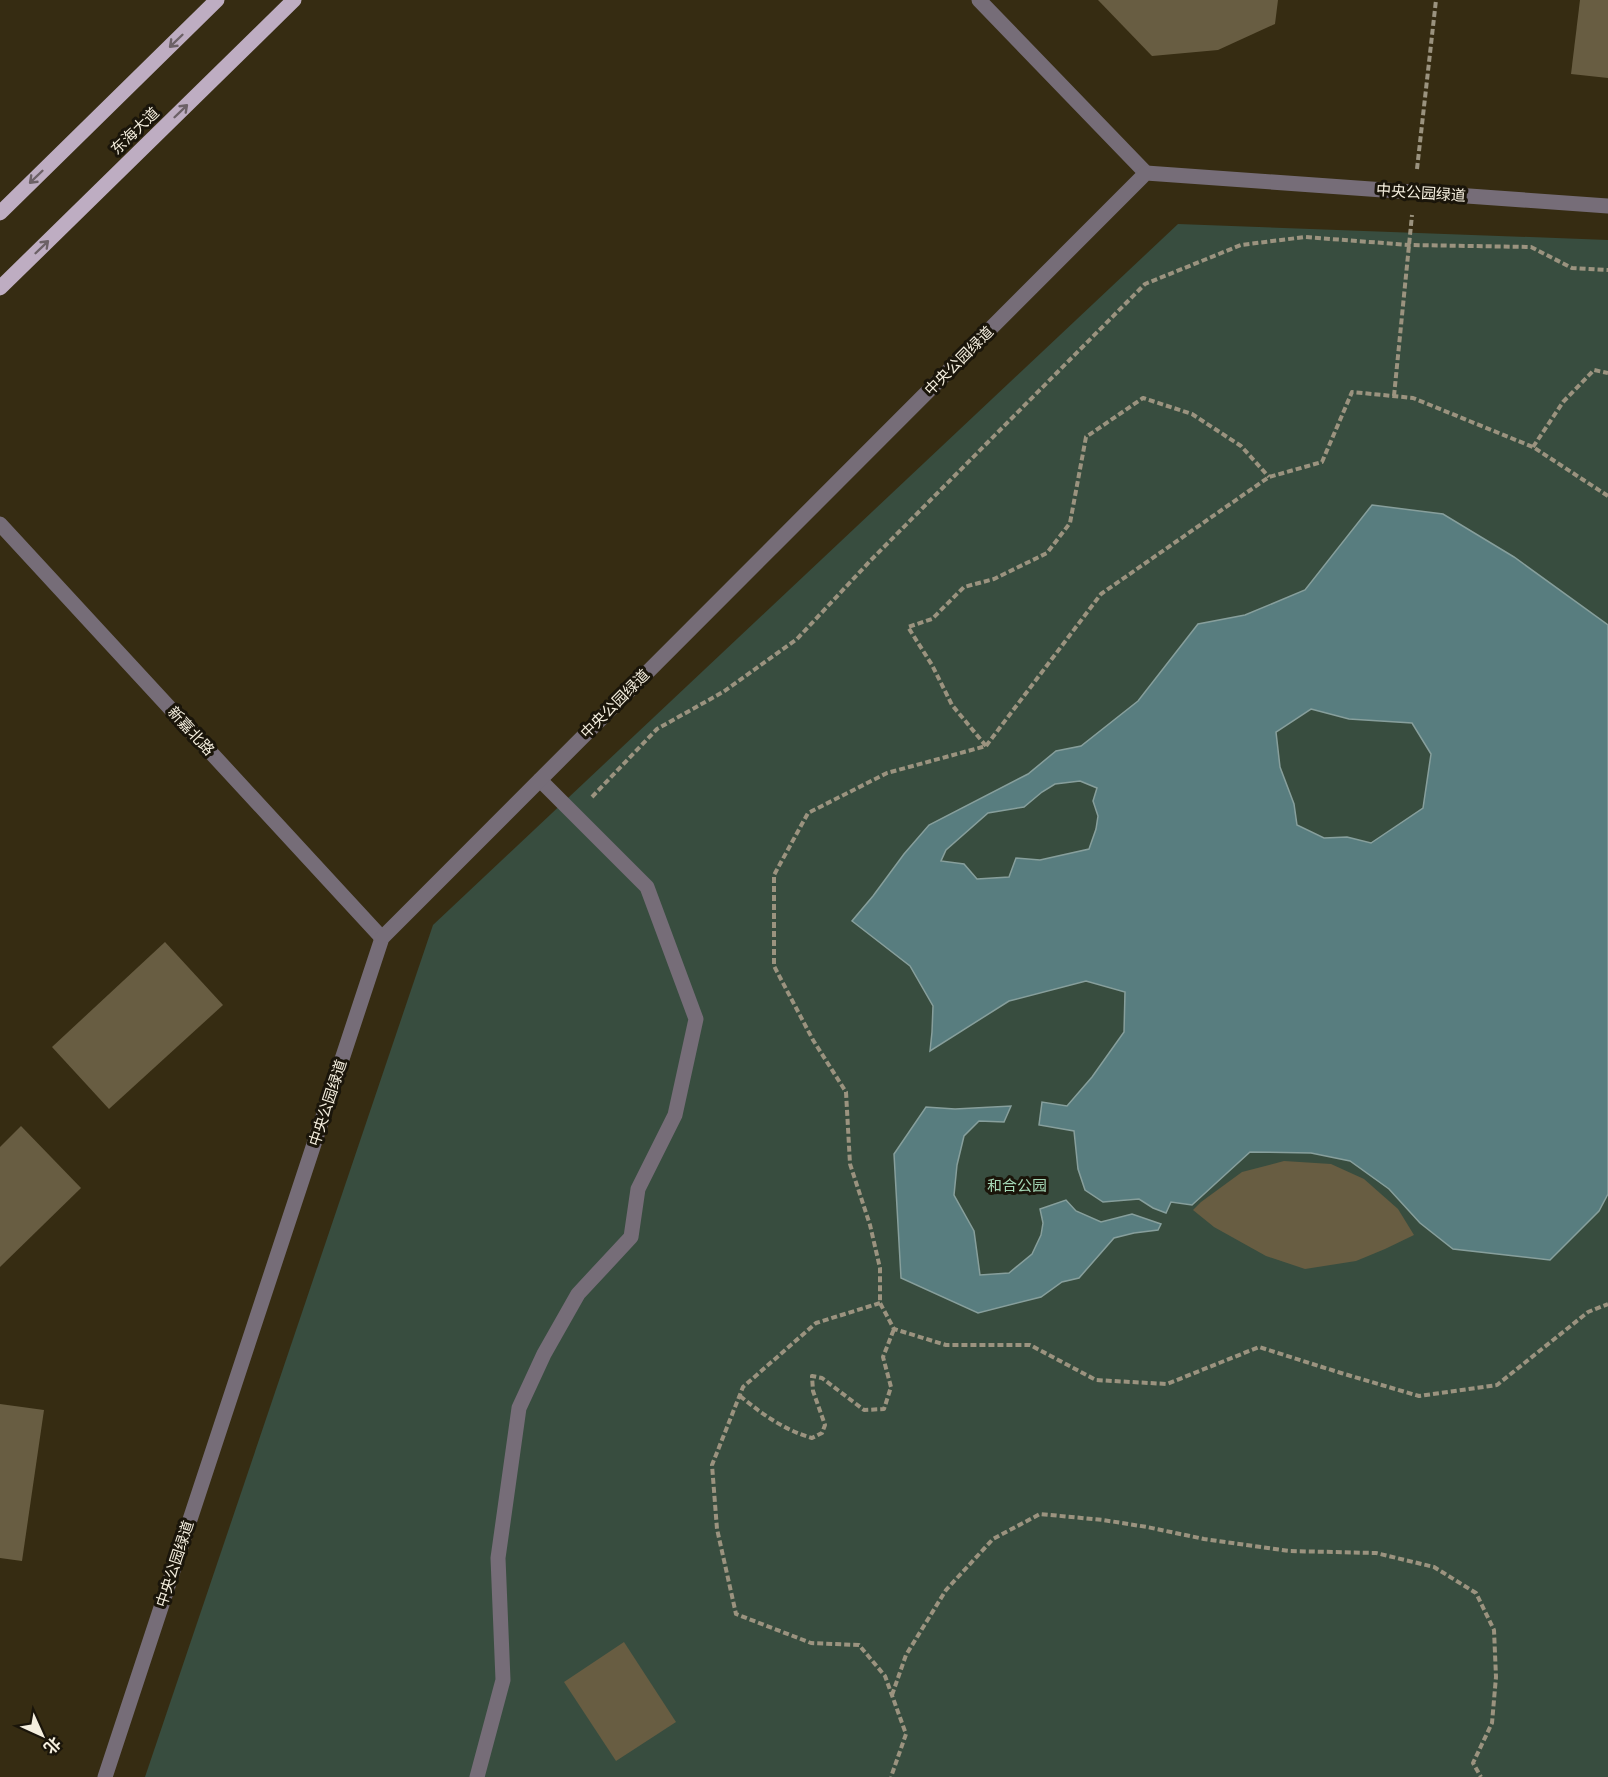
<svg xmlns="http://www.w3.org/2000/svg" width="1608" height="1777" font-family="'PT Sans','Noto Sans SC',sans-serif">
  <rect width="100%" height="100%" fill="#362c12"/>
  <!-- green -->
  <polygon fill="#384d3f" points="1178,224 1608,240 1608,1777 145,1777 433,925"/>
  <!-- water -->
  <g fill="#587d7f" stroke="#879f9c" stroke-width="1.5" fill-rule="evenodd">
    <path d="M1372,505l71,9 71,43 94,68v569l-9,17 -49,49 -97,-11 -33,-26 -31,-34 -39,-28 -39,-8 -61,-1 -58,53 -21,-3 -5,11 -13,-5 -14,-9 -36,3 -18,-12 -7,-21 -4,-38 -35,-6 3,-23 25,4 25,-29 32,-45 1,-40 -39,-11 -77,20 -79,50 2,-19 1,-26 -23,-40 -58,-45 21,-25 31,-42 25,-29 99,-51 28,-23 25,-5 57,-45 60,-77 47,-9 60,-25zM1311,709l38,10 63,4 19,31 -8,54 -52,35 -24,-6 -23,1 -27,-13 -3,-21 -14,-37 -4,-35zM1080,781l17,7 -4,13 5,15 -2,13 -7,20 -49,11 -24,-2 -7,19 -32,2 -13,-15 -23,-3 5,-11 42,-37 36,-6 18,-15 13,-8z"/>
    <polygon points="1011,1106 1004,1122 979,1121 964,1136 957,1165 954,1195 974,1231 980,1275 1009,1273 1032,1254 1041,1235 1043,1223 1040,1209 1066,1200 1076,1211 1101,1222 1132,1214 1161,1224 1158,1230 1134,1233 1114,1238 1079,1278 1062,1282 1041,1297 978,1313 901,1278 894,1154 926,1107 955,1109"/>
  </g>
  <!-- building -->
  <g fill="#685d42">
    <polygon points="1098,0 1278,0 1275,24 1218,50 1152,56"/>
    <polygon points="1580,0 1608,0 1608,78 1571,74"/>
    <polygon points="165,942 223,1005 109,1109 52,1047"/>
    <polygon points="21,1126 81,1188 0,1267 0,1147"/>
    <polygon points="1284,1161 1331,1164 1364,1179 1398,1209 1414,1235 1385,1249 1356,1261 1305,1269 1266,1256 1214,1227 1193,1210 1201,1202 1242,1172"/>
    <polygon points="0,1404 44,1410 22,1561 0,1558"/>
    <polygon points="624,1642 676,1722 616,1761 564,1682"/>
  </g>
  <g fill="none" stroke-linecap="round" stroke-linejoin="round">
    <!-- path -->
    <g stroke="#9b937f" stroke-width="4" stroke-dasharray="6 3" stroke-linecap="butt">
      <polyline points="1417,169 1436,0"/>
      <polyline points="1394,396 1412,215"/>
      <polyline points="1533,447 1563,402 1594,370 1608,373"/>
      <polyline points="1608,496 1533,447 1413,398 1352,392 1322,462 1269,477 1101,594 986,746 887,773 808,813 774,875 774,966 813,1040 846,1092 850,1164 870,1225 880,1268 880,1303 894,1329 946,1345 1030,1345 1096,1380 1167,1384 1259,1347 1341,1373 1419,1396 1497,1385 1588,1312 1608,1304"/>
      <polyline points="986,746 952,705 932,665 908,627 932,619 964,587 994,579 1047,553 1070,523 1086,437 1143,398 1192,414 1241,446 1269,477"/>
      <polyline points="592,797 657,729 723,692 797,639 871,560 1145,284 1241,245 1305,237 1409,245 1531,247 1572,268 1608,270"/>
      <polyline points="880,1303 816,1323 743,1387 712,1465 717,1529 736,1614 811,1643 859,1645 885,1676 906,1734 891,1777"/>
      <path d="M740,1396c22,18 44,34 72,42l10,-5 3,-8 -12,-34 -1,-15 10,2 42,32 20,-1 7,-22 -8,-30 11,-28"/>
      <polyline points="892,1695 906,1655 946,1590 993,1539 1040,1514 1103,1520 1147,1527 1204,1539 1289,1551 1376,1553 1434,1567 1476,1593 1494,1630 1496,1677 1492,1723 1473,1763 1481,1777"/>
    </g>
    <!-- minor -->
    <polyline stroke="#766d78" stroke-width="15" points="477,1777 503,1680 498,1558 519,1408 544,1354 578,1294 631,1237 638,1189 675,1115 696,1019 647,887 540,780"/>
    <!-- tertiary -->
    <g stroke="#766d78" stroke-width="15">
      <polyline points="979,0 1146,173"/>
      <polyline points="0,524 382,938"/>
      <polyline points="105,1777 382,938 1146,173 1608,206"/>
    </g>
    <!-- primary -->
    <g stroke="#beadc2" stroke-width="15">
      <polyline points="0,213 217,0"/>
      <polyline points="0,288 294,0"/>
    </g>
  </g>
  <!-- one-way arrows -->
  <defs><path id="oneway-shaft" d="M-6 0H5M1.5-3L5.5 0L1.5 3" fill="none" stroke-width="1.6" stroke-linecap="round" stroke-linejoin="round" transform="scale(1.5)"/></defs>
  <g stroke="#6c6166">
    <use href="#oneway-shaft" transform="translate(176 41) rotate(136)"/>
    <use href="#oneway-shaft" transform="translate(181 111) rotate(-44)"/>
    <use href="#oneway-shaft" transform="translate(36 177) rotate(136)"/>
    <use href="#oneway-shaft" transform="translate(42 247) rotate(-44)"/>
  </g>
  <g text-anchor="middle" stroke-width="6" stroke-linejoin="round" paint-order="stroke">
    <!-- street labels -->
    <g font-size="15" fill="#f4eede" stroke="#1a150a">
      <text transform="translate(135 131) rotate(-44)" y="5">东海大道</text>
      <text transform="translate(1421 193) rotate(4)" y="5">中央公园绿道</text>
      <text transform="translate(959 361) rotate(-45)" y="5">中央公园绿道</text>
      <text transform="translate(615 704) rotate(-45)" y="5">中央公园绿道</text>
      <text transform="translate(191 731) rotate(47)" y="5">新嘉北路</text>
      <text transform="translate(328 1103) rotate(-72)" y="5">中央公园绿道</text>
      <text transform="translate(175 1564) rotate(-72)" y="5">中央公园绿道</text>
    </g>
    <!-- park labels -->
    <g font-size="15" fill="#a5d9b7" stroke="#1a150a">
      <text x="1017" y="1191">和合公园</text>
    </g>
  </g>
  <!-- north arrow -->
  <g transform="translate(42 1735) rotate(135)" stroke="#1a150a" stroke-width="4.5" paint-order="stroke">
  <path d="M0-4.5L10 22L0 15L-10 22Z" fill="#f4eede"/>
  <text y="-9" font-size="16" font-weight="bold" text-anchor="middle" fill="#f4eede">北</text>
  </g>
</svg>
